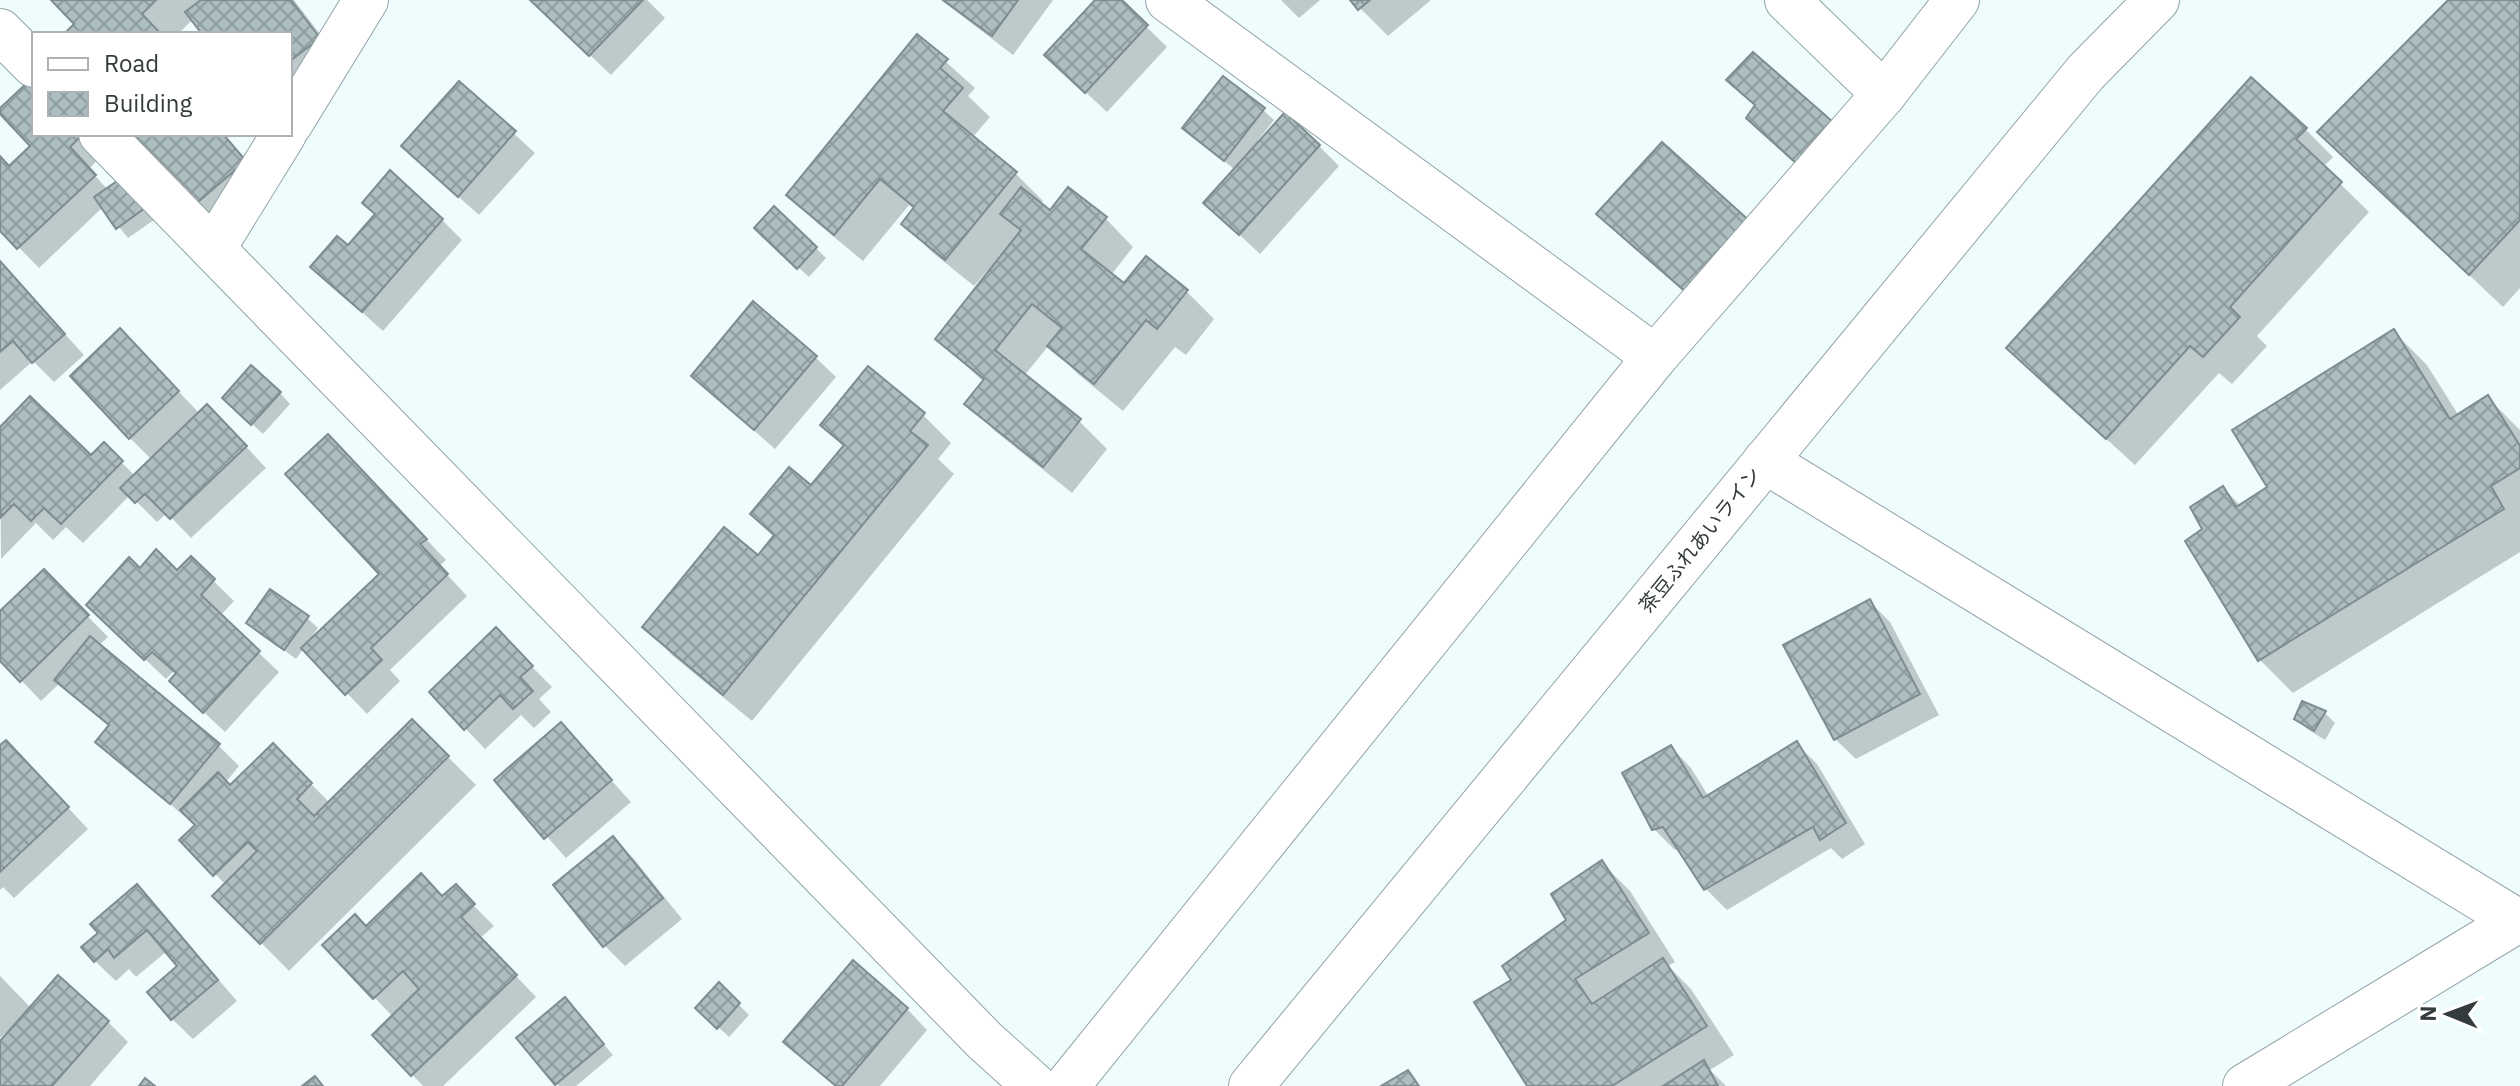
<svg xmlns="http://www.w3.org/2000/svg" width="2520" height="1086" font-family="'IBM Plex Sans','Noto Sans JP',sans-serif">
  <defs>
    <pattern id="building-cross-hatch" width="8" height="8" patternUnits="userSpaceOnUse" patternTransform="scale(2)"><rect width="8" height="8" fill="#adbec1"/><path d="M0 0l8 8M0 8l8-8" fill="none" stroke="#8e9c9e"/></pattern>
  </defs>
  <rect width="100%" height="100%" fill="#eefcfe"/>
  <!-- shadow -->
  <g fill="#0003">
    <polygon points="54,0 294,0 339,59 290,98 290,34 204,34 193,19 178,34 67,34 77,24"/>
    <polygon points="532,0 647,0 665,18 611,75"/>
    <polygon points="941,0 1053,0 1013,55"/>
    <polygon points="1098,0 1119,0 1167,47 1107,112 1067,75"/>
    <polygon points="1281,0 1320,0 1299,18"/>
    <polygon points="1352,0 1431,0 1388,36"/>
    <polygon points="2450,0 2520,0 2520,288 2503,307 2353,165"/>
    <polygon points="918,37 975,88 968,96 990,117 972,138 1015,173 1043,201 1040,205 1050,213 1106,219 1133,247 1111,275 1124,286 1186,291 1214,319 1186,355 1175,347 1123,411 1078,374 1049,345 1024,376 1079,421 1107,449 1072,493 995,431 967,404 984,382 937,339 990,273 987,271 974,286 932,252 904,224 915,210 909,205 863,261 816,222 788,194"/>
    <polygon points="459,83 535,153 479,215 424,166"/>
    <polygon points="34,91 34,134 76,134 99,158 89,169 108,190 133,190 154,220 128,238 103,207 39,268 0,228 0,158 10,168 33,146 0,111"/>
    <polygon points="1263,110 1274,120 1258,140 1261,142 1319,146 1339,166 1260,254 1227,223 1235,170 1185,128"/>
    <polygon points="2305,129 2333,157 2323,167 2369,212 2257,336 2267,346 2232,384 2219,373 2135,465 2037,376"/>
    <polygon points="133,134 224,134 265,183 214,226"/>
    <polygon points="442,220 462,240 383,331 334,287 348,248"/>
    <polygon points="767,239 816,248 826,258 809,277"/>
    <polygon points="0,263 84,355 54,382 33,361 0,390"/>
    <polygon points="2394,332 2427,365 2459,416 2488,398 2520,430 2520,552 2293,693 2260,660 2187,541 2205,530 2223,488 2241,506 2269,488"/>
    <polygon points="140,351 200,414 228,427 266,468 191,538 167,513 157,522 130,495 83,543 66,527 53,540 36,523 1,559 0,429 91,458 104,445 135,476 152,460 130,438"/>
    <polygon points="815,357 836,377 775,449 693,376"/>
    <polygon points="280,393 290,404 263,434 235,408"/>
    <polygon points="923,415 951,443 938,459 954,474 752,721 672,655 645,627 758,558 776,537 753,514 811,488 845,448 822,425"/>
    <polygon points="348,457 446,560 439,566 467,596 390,670 400,681 367,714 304,648 296,659 248,623 307,618 318,628 311,638 312,640 382,574"/>
    <polygon points="191,559 234,601 220,616 279,672 225,732 192,701 177,674 174,671 166,679 109,625 140,571 177,573"/>
    <polygon points="44,572 108,637 98,646 219,746 239,766 226,782 231,787 273,746 330,803 412,721 476,785 289,971 215,896 226,885 182,840 197,825 194,821 192,823 98,742 110,727 60,683 41,701 0,658 0,614"/>
    <polygon points="1869,601 1890,622 1939,715 1856,759 1835,739"/>
    <polygon points="496,630 552,687 539,699 551,712 534,728 521,715 485,749 465,728"/>
    <polygon points="2324,712 2335,723 2325,740 2307,729 2296,718"/>
    <polygon points="561,725 631,802 566,858 497,780"/>
    <polygon points="1797,744 1817,764 1865,844 1842,859 1831,848 1727,910 1706,889 1680,848 1675,850 1654,829 1671,747 1691,768 1709,797"/>
    <polygon points="0,748 26,763 88,829 14,898 3,887 0,890"/>
    <polygon points="613,839 634,859 682,919 625,966 604,945"/>
    <polygon points="1602,863 1630,891 1675,962 1668,966 1691,989 1734,1055 1710,1070 1726,1086 1529,1086 1514,980 1569,920"/>
    <polygon points="137,886 237,1001 193,1039 172,1019 180,966 167,951 136,977 129,969 116,981 95,961 100,933"/>
    <polygon points="455,887 494,926 480,938 536,997 443,1086 423,1086 375,1035 393,1017 325,945 443,898"/>
    <polygon points="0,976 31,1008 108,1022 128,1042 90,1086 0,1086 0,1044 9,1034 7,1032 0,1038"/>
    <polygon points="719,985 749,1015 729,1037 698,1008"/>
    <polygon points="907,1009 927,1030 880,1086 835,1086 786,1042"/>
    <polygon points="575,1010 613,1055 576,1086 559,1086 518,1038"/>
  </g>
  <!-- building -->
  <g fill="url(#building-cross-hatch)" stroke="#7d8d90" stroke-width="2">
    <polygon points="51,0 156,0 142,14 161,34 64,34 74,24"/>
    <polygon points="201,0 291,0 320,38 290,61 290,34 202,34 185,12"/>
    <polygon points="530,0 643,0 589,56"/>
    <polygon points="943,0 1018,0 992,36"/>
    <polygon points="1095,0 1122,0 1148,25 1085,93 1044,55"/>
    <polygon points="1350,0 1370,0 1358,10"/>
    <polygon points="2448,0 2520,0 2520,220 2469,275 2317,132"/>
    <polygon points="917,34 948,59 940,68 963,88 943,111 1017,172 945,260 901,224 914,207 880,179 834,235 786,195"/>
    <polygon points="1753,52 1833,122 1797,164 1746,118 1755,105 1726,80"/>
    <polygon points="1223,76 1265,108 1224,161 1182,128"/>
    <polygon points="2251,77 2307,128 2296,139 2342,182 2230,307 2240,317 2203,357 2190,346 2106,439 2006,348"/>
    <polygon points="459,81 516,131 458,197 401,146"/>
    <polygon points="28,82 34,88 34,134 77,134 80,137 70,147 96,175 17,249 0,231 0,156 9,166 30,146 0,114 0,108"/>
    <polygon points="1285,112 1320,145 1239,235 1203,203"/>
    <polygon points="130,134 223,134 246,161 192,207"/>
    <polygon points="1662,142 1752,223 1687,293 1596,214"/>
    <polygon points="390,170 443,219 362,312 310,267 337,236 348,245 375,214 362,203"/>
    <polygon points="123,177 145,208 116,229 94,197"/>
    <polygon points="1021,187 1050,210 1068,187 1107,217 1081,249 1124,283 1146,256 1188,290 1157,329 1146,320 1094,384 1047,346 1062,328 1032,304 995,350 1081,419 1043,467 964,404 984,379 935,339 1021,230 1000,214"/>
    <polygon points="774,206 817,247 797,269 754,228"/>
    <polygon points="0,261 65,334 32,363 13,341 0,352"/>
    <polygon points="753,301 817,356 754,430 691,376"/>
    <polygon points="120,328 179,391 129,439 70,376"/>
    <polygon points="2394,329 2450,419 2488,395 2520,446 2520,468 2491,486 2504,509 2258,661 2185,541 2202,529 2190,507 2223,486 2236,507 2267,487 2232,430"/>
    <polygon points="251,365 281,392 251,425 222,398"/>
    <polygon points="868,366 925,413 910,431 928,445 723,695 642,627 724,527 758,555 774,535 750,514 789,467 811,485 844,445 820,425"/>
    <polygon points="30,396 91,455 104,442 123,461 61,524 44,508 31,521 14,504 0,518 0,427"/>
    <polygon points="207,404 247,446 170,519 145,494 135,503 120,488"/>
    <polygon points="328,434 427,539 420,544 448,574 371,648 382,660 345,695 301,648 379,574 285,474"/>
    <polygon points="156,549 177,570 191,556 215,579 201,595 260,651 203,713 169,681 176,673 152,652 144,660 86,605 129,557 140,568"/>
    <polygon points="44,569 89,615 20,682 0,661 0,611"/>
    <polygon points="270,589 309,616 284,650 246,623"/>
    <polygon points="1870,599 1920,694 1834,740 1783,645"/>
    <polygon points="496,627 533,666 520,677 533,691 513,709 500,695 464,730 429,692"/>
    <polygon points="90,636 220,744 170,804 95,742 109,725 54,680"/>
    <polygon points="2302,701 2326,711 2314,731 2294,719"/>
    <polygon points="412,719 449,756 260,944 212,896 257,851 248,842 213,876 179,840 195,825 180,810 218,772 230,785 273,743 312,783 297,799 314,816"/>
    <polygon points="561,722 612,780 544,839 494,780"/>
    <polygon points="6,740 69,807 0,872 0,745"/>
    <polygon points="1797,741 1846,823 1820,840 1813,827 1704,890 1663,827 1652,830 1622,773 1671,745 1703,798"/>
    <polygon points="613,836 663,898 603,947 553,885"/>
    <polygon points="1602,860 1649,933 1575,979 1592,1004 1663,958 1707,1026 1612,1086 1527,1086 1474,1002 1511,980 1502,966 1566,920 1551,894"/>
    <polygon points="421,873 442,896 456,884 475,904 461,917 517,975 411,1076 372,1035 419,989 403,971 373,999 322,945 355,914 366,926"/>
    <polygon points="137,884 218,980 171,1020 147,992 177,966 147,930 114,958 108,949 94,962 81,947 98,933 90,924"/>
    <polygon points="853,960 908,1008 842,1086 836,1086 783,1042"/>
    <polygon points="58,975 109,1021 52,1086 0,1086 0,1041"/>
    <polygon points="719,982 740,1003 717,1029 695,1008"/>
    <polygon points="565,997 604,1044 555,1085 516,1038"/>
    <polygon points="1704,1060 1718,1086 1663,1086"/>
    <polygon points="1408,1070 1419,1086 1381,1086"/>
    <polygon points="315,1076 323,1086 302,1086"/>
    <polygon points="145,1078 155,1086 139,1086"/>
  </g>
  <g fill="none" stroke-linecap="round" stroke-linejoin="round">
    <defs>
      <g id="minor">
        <polyline points="1168,0 1655,357"/>
        <polyline points="1787,0 1884,94"/>
        <polyline points="0,31 34,65"/>
        <polyline points="290,124 366,0"/>
        <polyline points="101,134 984,1040 1035,1086"/>
        <polyline points="213,249 284,134"/>
        <polyline points="1765,461 2517,921"/>
        <polyline points="1067,1086 1655,357 1884,94 1957,0"/>
        <polyline points="2245,1086 2520,919"/>
      </g>
      <polyline id="major" points="1251,1086 2086,72 2157,0"/>
    </defs>
    <!-- minor casing -->
    <use href="#minor" stroke="#93a3a6" stroke-width="46"/>
    <!-- major casing -->
    <use href="#major" stroke="#93a3a6" stroke-width="46"/>
    <!-- minor -->
    <use href="#minor" stroke="#fff" stroke-width="44"/>
    <!-- major -->
    <use href="#major" stroke="#fff" stroke-width="44"/>
  </g>
  <g text-anchor="middle" stroke-width="6" stroke-linejoin="round" paint-order="stroke">
    <!-- street labels -->
    <g font-size="20" fill="#343b3c" stroke="#fff">
      <text transform="translate(1700 540) rotate(-51)" y="7">茶豆ふれあいライン</text>
    </g>
  </g>
  <!-- legend -->
  <rect x="32" y="32" width="260" height="104" fill="#ffffff" stroke="#aeb1b1" stroke-width="2"/>
  <rect x="48" y="58" width="40" height="12" fill="#ffffff" stroke="#aeb1b1" stroke-width="2"/>
  <text x="104" y="72" font-size="24" fill="#343b3c">Road</text>
  <rect x="48" y="92" width="40" height="24" fill="url(#building-cross-hatch)" stroke="#aeb1b1" stroke-width="2"/>
  <text x="104" y="112" font-size="24" fill="#343b3c">Building</text>
  <!-- north arrow -->
  <g transform="translate(2448 1014) rotate(271)" stroke="#ffffff" stroke-width="6" paint-order="stroke">
  <path d="M0-6L14 30L0 20L-14 30Z" fill="#343b3c"/>
  <text y="-12" font-size="22" font-weight="bold" text-anchor="middle" fill="#343b3c">N</text>
  </g>
</svg>
